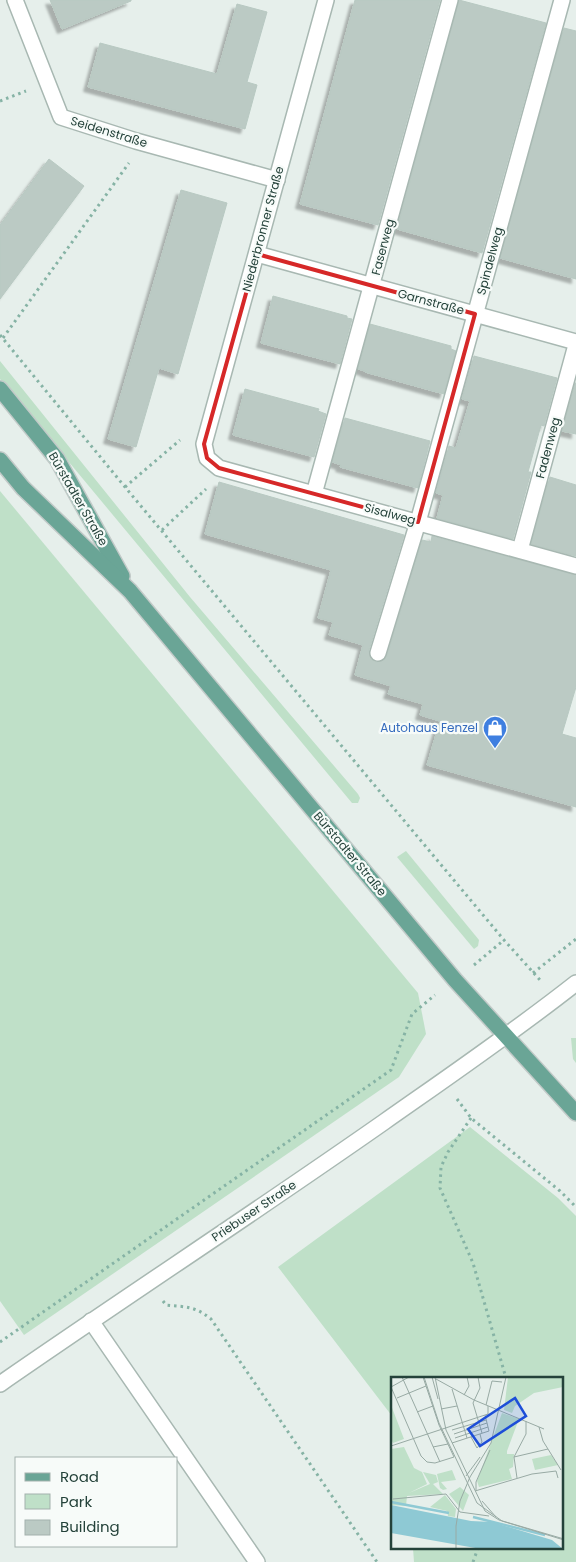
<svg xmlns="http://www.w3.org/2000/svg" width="576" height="1562" font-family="Poppins,sans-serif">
  <defs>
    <filter id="shadow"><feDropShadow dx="-4.5" dy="4.5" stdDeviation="1" flood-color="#0004"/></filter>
  </defs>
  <rect width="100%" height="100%" fill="#e6efeb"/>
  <!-- green -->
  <g fill="#bfe0c8">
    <polygon points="0,361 190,597 358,794 360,798 358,803 352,803 0,379"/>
    <polygon points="0,491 418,993 426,1034 399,1077 24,1335 0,1301"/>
    <polygon points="406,851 479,940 478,946 474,949 397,857"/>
    <polygon points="571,1038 576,1038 576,1063 573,1059"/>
    <polygon points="470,1127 558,1198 576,1216 576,1562 414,1562 413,1548 562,1548 562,1378 392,1378 392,1416 278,1267"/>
  </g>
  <!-- building -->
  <g fill="#bbcac4" stroke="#b8c9c2" filter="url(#shadow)">
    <polygon points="50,0 131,0 131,1 62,29"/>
    <polygon points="355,0 440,0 378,225 300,204"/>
    <polygon points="459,0 546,23 482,253 397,229"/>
    <polygon points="237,4 267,12 247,82 257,85 245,129 88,87 100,43 217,74"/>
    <polygon points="564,28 576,31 576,279 500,258"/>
    <polygon points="49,159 84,186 0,299 0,225"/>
    <polygon points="181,190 227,203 178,374 159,368 136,447 108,439"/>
    <polygon points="273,296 347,316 347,318 352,319 340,364 261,343"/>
    <polygon points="370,324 451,346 451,349 456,351 444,394 365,372 365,371 358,369"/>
    <polygon points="474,356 557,378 544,426 541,425 528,472 531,472 513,539 437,518 443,495 436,493 449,446 456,448 470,401 462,399"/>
    <polygon points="575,383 576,383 576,434 562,431"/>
    <polygon points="245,389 319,409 318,411 326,414 314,457 233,435"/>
    <polygon points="345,418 430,441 418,488 340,467 341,465 332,462"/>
    <polygon points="550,477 576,485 576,556 531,544"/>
    <polygon points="219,482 404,535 369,650 371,659 376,662 384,660 387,656 422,540 431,542 432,536 576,575 576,687 562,734 576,738 576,807 427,765 440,721 420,715 423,704 388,694 391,686 355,675 363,645 329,635 333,622 318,618 331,570 205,534"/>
  </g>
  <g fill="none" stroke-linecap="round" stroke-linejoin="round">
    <defs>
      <g id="minor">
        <polyline points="15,0 61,117 136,141 277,180"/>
        <polyline points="326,0 204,444 207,458 219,468 576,566"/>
        <polyline points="257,254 576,342"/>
        <polyline points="314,494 450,0"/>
        <polyline points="520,550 576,345"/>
        <polyline points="378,653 418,522 562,0"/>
        <polyline points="91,1321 257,1562"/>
        <path d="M0,1384c127,-88 257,-173 384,-262 64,-45 130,-90 192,-139"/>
      </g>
      <g id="major">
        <polyline points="0,389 57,459 122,576"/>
        <polyline points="0,460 23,488 130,591 455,980 576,1113"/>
      </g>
    </defs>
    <!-- minor casing -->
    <use href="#minor" stroke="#a8b8b2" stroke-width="18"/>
    <!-- major casing -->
    <use href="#major" stroke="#c2cac8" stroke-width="18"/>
    <!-- path -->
    <g stroke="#86b3a5" stroke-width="3" stroke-dasharray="2.5 4" stroke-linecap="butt">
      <polyline points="0,101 26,91"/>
      <polyline points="0,335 125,487 504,940 540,980"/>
      <polyline points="3,338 129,163"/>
      <polyline points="125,487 180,440"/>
      <polyline points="162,530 206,489"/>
      <polyline points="474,965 504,940"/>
      <polyline points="533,973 576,939"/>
      <polyline points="457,1099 471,1118 560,1191 576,1207"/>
      <polyline points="471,1118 448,1152 441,1167 440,1188 473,1263 506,1378"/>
      <path d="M163,1301l3,4c20,2 29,1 45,14l166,243"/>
      <polyline points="0,1342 391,1070 412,1014 435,995"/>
      <polyline points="473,1562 478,1548"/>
    </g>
    <!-- minor -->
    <use href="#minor" stroke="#fff" stroke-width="15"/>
    <!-- major -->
    <use href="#major" stroke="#6aa596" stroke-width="15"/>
  </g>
  <!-- marked area -->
  <path fill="none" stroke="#d62828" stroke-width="4" stroke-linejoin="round" d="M257,254l218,60 -57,208 -199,-54 -12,-10 -3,-14z"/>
  <!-- icons -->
  <defs>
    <symbol id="shop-pin" viewBox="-11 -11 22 30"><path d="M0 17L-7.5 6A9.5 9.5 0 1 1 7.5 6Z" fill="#3f7fe0" stroke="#f7fbf9"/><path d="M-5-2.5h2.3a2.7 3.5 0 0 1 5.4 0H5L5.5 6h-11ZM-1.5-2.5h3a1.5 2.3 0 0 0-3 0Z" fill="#fff"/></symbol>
  </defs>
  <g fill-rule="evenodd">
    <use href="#shop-pin" x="481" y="714" width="28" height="38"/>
  </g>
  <g text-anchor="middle" stroke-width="4.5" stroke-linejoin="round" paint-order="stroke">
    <!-- street labels -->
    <g font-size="12" fill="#24423a" stroke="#f7fbf9">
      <text transform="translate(109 132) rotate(17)" y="4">Seidenstraße</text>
      <text transform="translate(263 229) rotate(-75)" y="4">Niederbronner Straße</text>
      <text transform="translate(383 247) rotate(-75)" y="4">Faserweg</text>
      <text transform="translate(490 261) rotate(-75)" y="4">Spindelweg</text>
      <text transform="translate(431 302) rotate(15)" y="4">Garnstraße</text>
      <text transform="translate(548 448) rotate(-75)" y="4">Fadenweg</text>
      <text transform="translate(78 499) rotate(60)" y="4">Bürstadter Straße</text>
      <text transform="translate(390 514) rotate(15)" y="4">Sisalweg</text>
      <text transform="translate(350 854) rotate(50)" y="4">Bürstadter Straße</text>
      <text transform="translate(254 1211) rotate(-34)" y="4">Priebuser Straße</text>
    </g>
    <!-- shop labels -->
    <g font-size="12" fill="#366cbe" stroke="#f7fbf9" text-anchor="end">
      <text x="478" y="732">Autohaus Fenzel</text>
    </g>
  </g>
  <!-- overview -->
  <g transform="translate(391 1377)">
    <rect width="172" height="172" fill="#e6efeb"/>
    <path d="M117,0h55v10l-29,6 -19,13 -3,7 -8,-3zM0,28l13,34 -11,4 -2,-4zM111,36l17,6 -12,32v3h7l-1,13 -4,2 3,10 -33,8 -2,-6zM13,70l10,21 8,4 5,12 -18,9 21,-9 -7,-12 13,3 2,7 -5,2 10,10 -36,2 -1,10 -15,-1v-56zM160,78l7,10 -23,5 -3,-11zM61,93l4,10 -15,2 6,7 -4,1 -3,-2 -3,-14zM69,110l9,8 -6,16 -14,-17zM54,118l11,14 -1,8 -7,-1 -1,-5 -17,-4z" fill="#bfe0c8"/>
    <path d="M0,128l80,16 21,1 60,18 11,9h-82l-90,-16z" fill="#8ec9d4"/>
    <path fill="none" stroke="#8ec9d4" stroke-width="2.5" d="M0,125l58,11M82,140l72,18"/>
    <path fill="none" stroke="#98aaa4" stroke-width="1" d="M11,0l38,85M18,0l-18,10 30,69 6,6 8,1 19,-6 -15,-32 -16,-48M33,0l15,46 38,80 25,18 62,19M41,0l6,22M44,0l11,53 39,81 14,9 65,19M87,0l2,11 -7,15 9,30M45,2l38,21 70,29M61,12l15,49M73,18l5,-9 -2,-9M6,21l29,-12M95,28l6,-24 10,1M50,32l16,-3M26,35l16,-6M148,50l4,14 18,29M61,53l34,-10M63,57l33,-11M80,60l6,11 5,-6 -2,-8M64,61l33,-11M61,66l37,-12 -4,-16M0,69l97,-32v-8M42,70l15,-3M123,80l34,-8M75,99l14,-19M126,101l-3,-21 12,-23v-13M85,113v-8l14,-32M84,114l57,-17 24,-3 2,7M2,122l53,-5 14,18 29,4M91,124l14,16M65,172v-23l4,-25 10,-24 21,-34 15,-66"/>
    <path fill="#1d4ed8" fill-opacity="0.15" stroke="#1d4ed8" stroke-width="2.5" d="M124,21l11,18 -46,30 -12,-17z"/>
    <rect width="172" height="172" fill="none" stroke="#24423a" stroke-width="2.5"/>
  </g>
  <!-- legend -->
  <rect x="15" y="1457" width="162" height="90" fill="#f7fbf9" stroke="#a3b1ad"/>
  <rect x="25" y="1473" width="25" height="8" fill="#6aa596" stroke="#a3b1ad"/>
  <text x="60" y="1482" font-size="15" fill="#24423a">Road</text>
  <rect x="25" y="1494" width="25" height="15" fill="#bfe0c8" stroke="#a3b1ad"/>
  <text x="60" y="1507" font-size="15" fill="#24423a">Park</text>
  <rect x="25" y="1520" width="25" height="15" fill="#bbcac4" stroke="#a3b1ad"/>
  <text x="60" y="1532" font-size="15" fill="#24423a">Building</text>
</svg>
